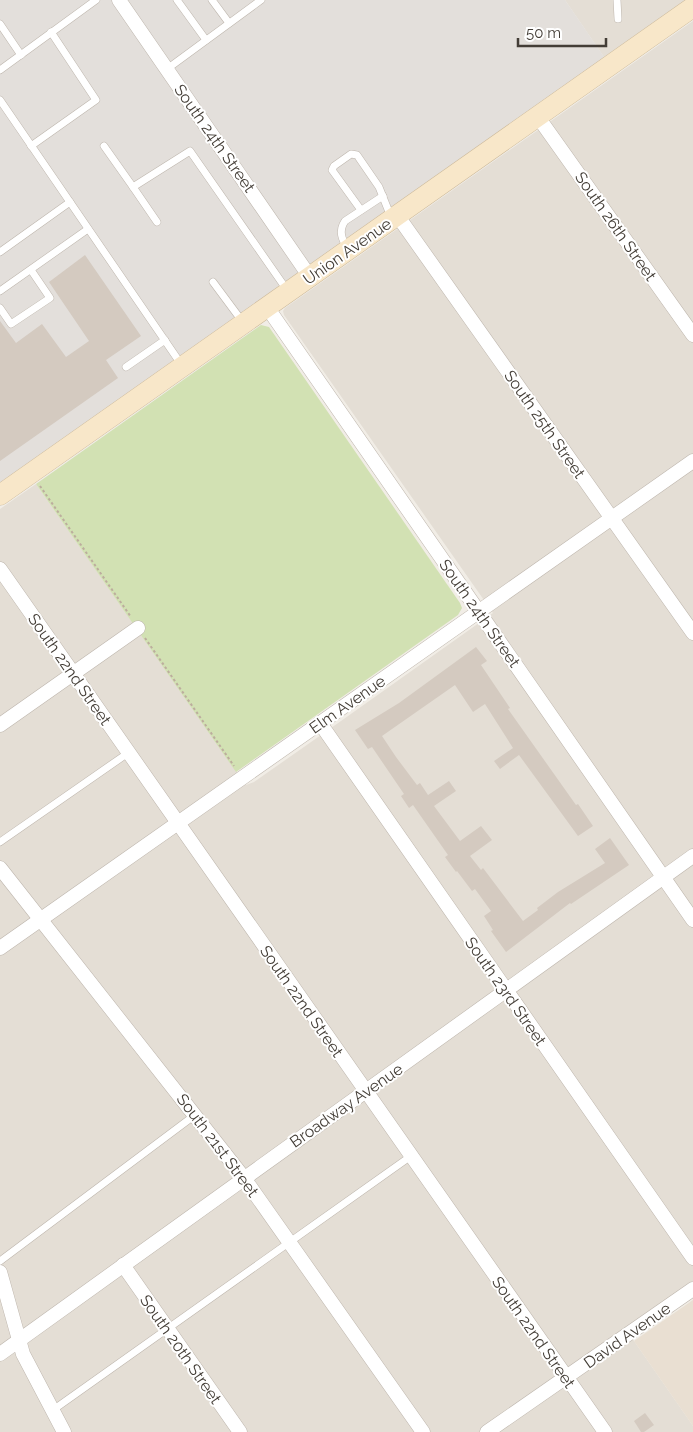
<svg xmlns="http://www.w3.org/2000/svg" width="693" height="1432" font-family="Raleway,sans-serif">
  <rect width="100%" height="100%" fill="#f1ede6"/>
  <!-- residential -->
  <g fill="#e4ded5">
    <polygon points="565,0 686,0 604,57"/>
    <polygon points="693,21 693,1281 625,1328 693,1426 693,1432 0,1432 0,509 36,484 246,785 254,782 341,721 493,613 284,315 283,311 285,308"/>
  </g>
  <!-- industrial -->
  <polygon fill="#e3dfdb" points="0,0 565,0 611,67 0,495"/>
  <!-- education -->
  <polygon fill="#e9dfd2" points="693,1300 693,1426 634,1341"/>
  <!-- green -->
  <polygon fill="#d2e1b3" points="261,325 269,327 460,603 462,608 458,615 236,772 36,484"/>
  <!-- building -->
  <g fill="#d4cac0">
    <polygon points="85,255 141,336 106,360 118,378 0,461 0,321 16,343 42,324 66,357 89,341 49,282"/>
    <polygon points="476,647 487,661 481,665 510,708 508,709 576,805 578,804 593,826 578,836 519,755 500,769 494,761 513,748 485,704 473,712 455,685 382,736 396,757 417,785 420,783 428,795 449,781 456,791 434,806 460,841 481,826 492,840 470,856 481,870 483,868 523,921 538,910 537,908 558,892 605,863 595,849 610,838 629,865 571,904 570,903 506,952 491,931 493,930 484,916 491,911 475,889 472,891 457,871 456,872 445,857 448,855 413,805 409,808 401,796 404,794 372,747 368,749 355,730 399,703"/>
    <polygon points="645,1413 654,1425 644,1432 641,1432 634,1421"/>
  </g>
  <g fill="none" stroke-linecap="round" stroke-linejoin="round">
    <defs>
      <g id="lane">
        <polyline points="177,0 206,40"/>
        <polyline points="212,0 229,23"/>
        <polyline points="617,0 618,19"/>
        <polyline points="0,24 21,55"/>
        <polyline points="167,69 261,0"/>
        <polyline points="0,70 96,0"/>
        <polyline points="0,100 181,364"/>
        <polyline points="31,146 96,100 51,32"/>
        <polyline points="104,146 133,187"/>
        <polyline points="361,210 332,170 334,166 351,154 357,155 379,187 391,217"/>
        <polyline points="157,222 133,187 190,151 287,290"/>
        <path d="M348,249c-6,-9 -10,-18 -3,-28l38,-25"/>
        <polyline points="0,252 70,202"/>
        <polyline points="213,282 242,321"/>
        <polyline points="0,291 88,229"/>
        <polyline points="0,308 11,324 50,298 31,270"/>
        <polyline points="126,367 165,340"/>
        <polyline points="0,842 128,753"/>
        <polyline points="0,1261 195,1115"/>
        <polyline points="53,1410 411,1156"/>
      </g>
      <g id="street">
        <polyline points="119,0 310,277"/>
        <polyline points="538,117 693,335"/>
        <polyline points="397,215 693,633"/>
        <polyline points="267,307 693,920"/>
        <polyline points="0,569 605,1432"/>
        <polyline points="320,723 693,1258"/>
        <polyline points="0,725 138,628"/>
        <polyline points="0,868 244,1178 423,1432"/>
        <polyline points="0,948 693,461"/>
        <polyline points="123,1265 240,1432"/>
        <polyline points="0,1272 23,1354 64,1432"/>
        <polyline points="0,1354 693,856"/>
        <polyline points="487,1432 693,1289"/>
      </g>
      <polyline id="secondary" points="0,495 693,7"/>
    </defs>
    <!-- lane casing -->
    <use href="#lane" stroke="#beb6ad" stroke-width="8"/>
    <!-- street casing -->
    <use href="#street" stroke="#beb6ad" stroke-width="15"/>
    <!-- secondary casing -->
    <use href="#secondary" stroke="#ccb99a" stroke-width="21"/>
    <!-- path -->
    <g stroke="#bcad9d" stroke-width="2" stroke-dasharray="2.5 2.5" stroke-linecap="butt">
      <polyline points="40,486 131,617"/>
      <polyline points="145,638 234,766"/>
    </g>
    <!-- lane -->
    <use href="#lane" stroke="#fff" stroke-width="7"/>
    <!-- street -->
    <use href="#street" stroke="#fff" stroke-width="14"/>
    <!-- secondary -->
    <use href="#secondary" stroke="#f8e7c9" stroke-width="20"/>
  </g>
  <g text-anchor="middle" stroke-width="4" stroke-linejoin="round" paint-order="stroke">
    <!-- street labels -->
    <g font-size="16" fill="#433d36" stroke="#fff">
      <text transform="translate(215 138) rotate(55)" y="6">South 24th Street</text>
      <text transform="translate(616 226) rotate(55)" y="6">South 26th Street</text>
      <text transform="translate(347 251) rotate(-35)" y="6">Union Avenue</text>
      <text transform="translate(545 424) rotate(55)" y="6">South 25th Street</text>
      <text transform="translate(480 613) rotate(55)" y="6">South 24th Street</text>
      <text transform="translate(70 669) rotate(55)" y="6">South 22nd Street</text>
      <text transform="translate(347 704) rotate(-35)" y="6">Elm Avenue</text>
      <text transform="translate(506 991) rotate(55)" y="6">South 23rd Street</text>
      <text transform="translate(302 1001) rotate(55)" y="6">South 22nd Street</text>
      <text transform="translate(346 1105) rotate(-35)" y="6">Broadway Avenue</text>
      <text transform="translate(218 1145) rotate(53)" y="6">South 21st Street</text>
      <text transform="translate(534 1332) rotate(55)" y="6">South 22nd Street</text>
      <text transform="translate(627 1335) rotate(-35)" y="6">David Avenue</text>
      <text transform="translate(181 1349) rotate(55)" y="6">South 20th Street</text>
    </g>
  </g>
  <!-- scale -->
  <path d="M518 38v8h88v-8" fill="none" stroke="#433d36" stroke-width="2.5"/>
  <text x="526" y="38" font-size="15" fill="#433d36" stroke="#ffffff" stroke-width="4" paint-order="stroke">50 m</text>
</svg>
